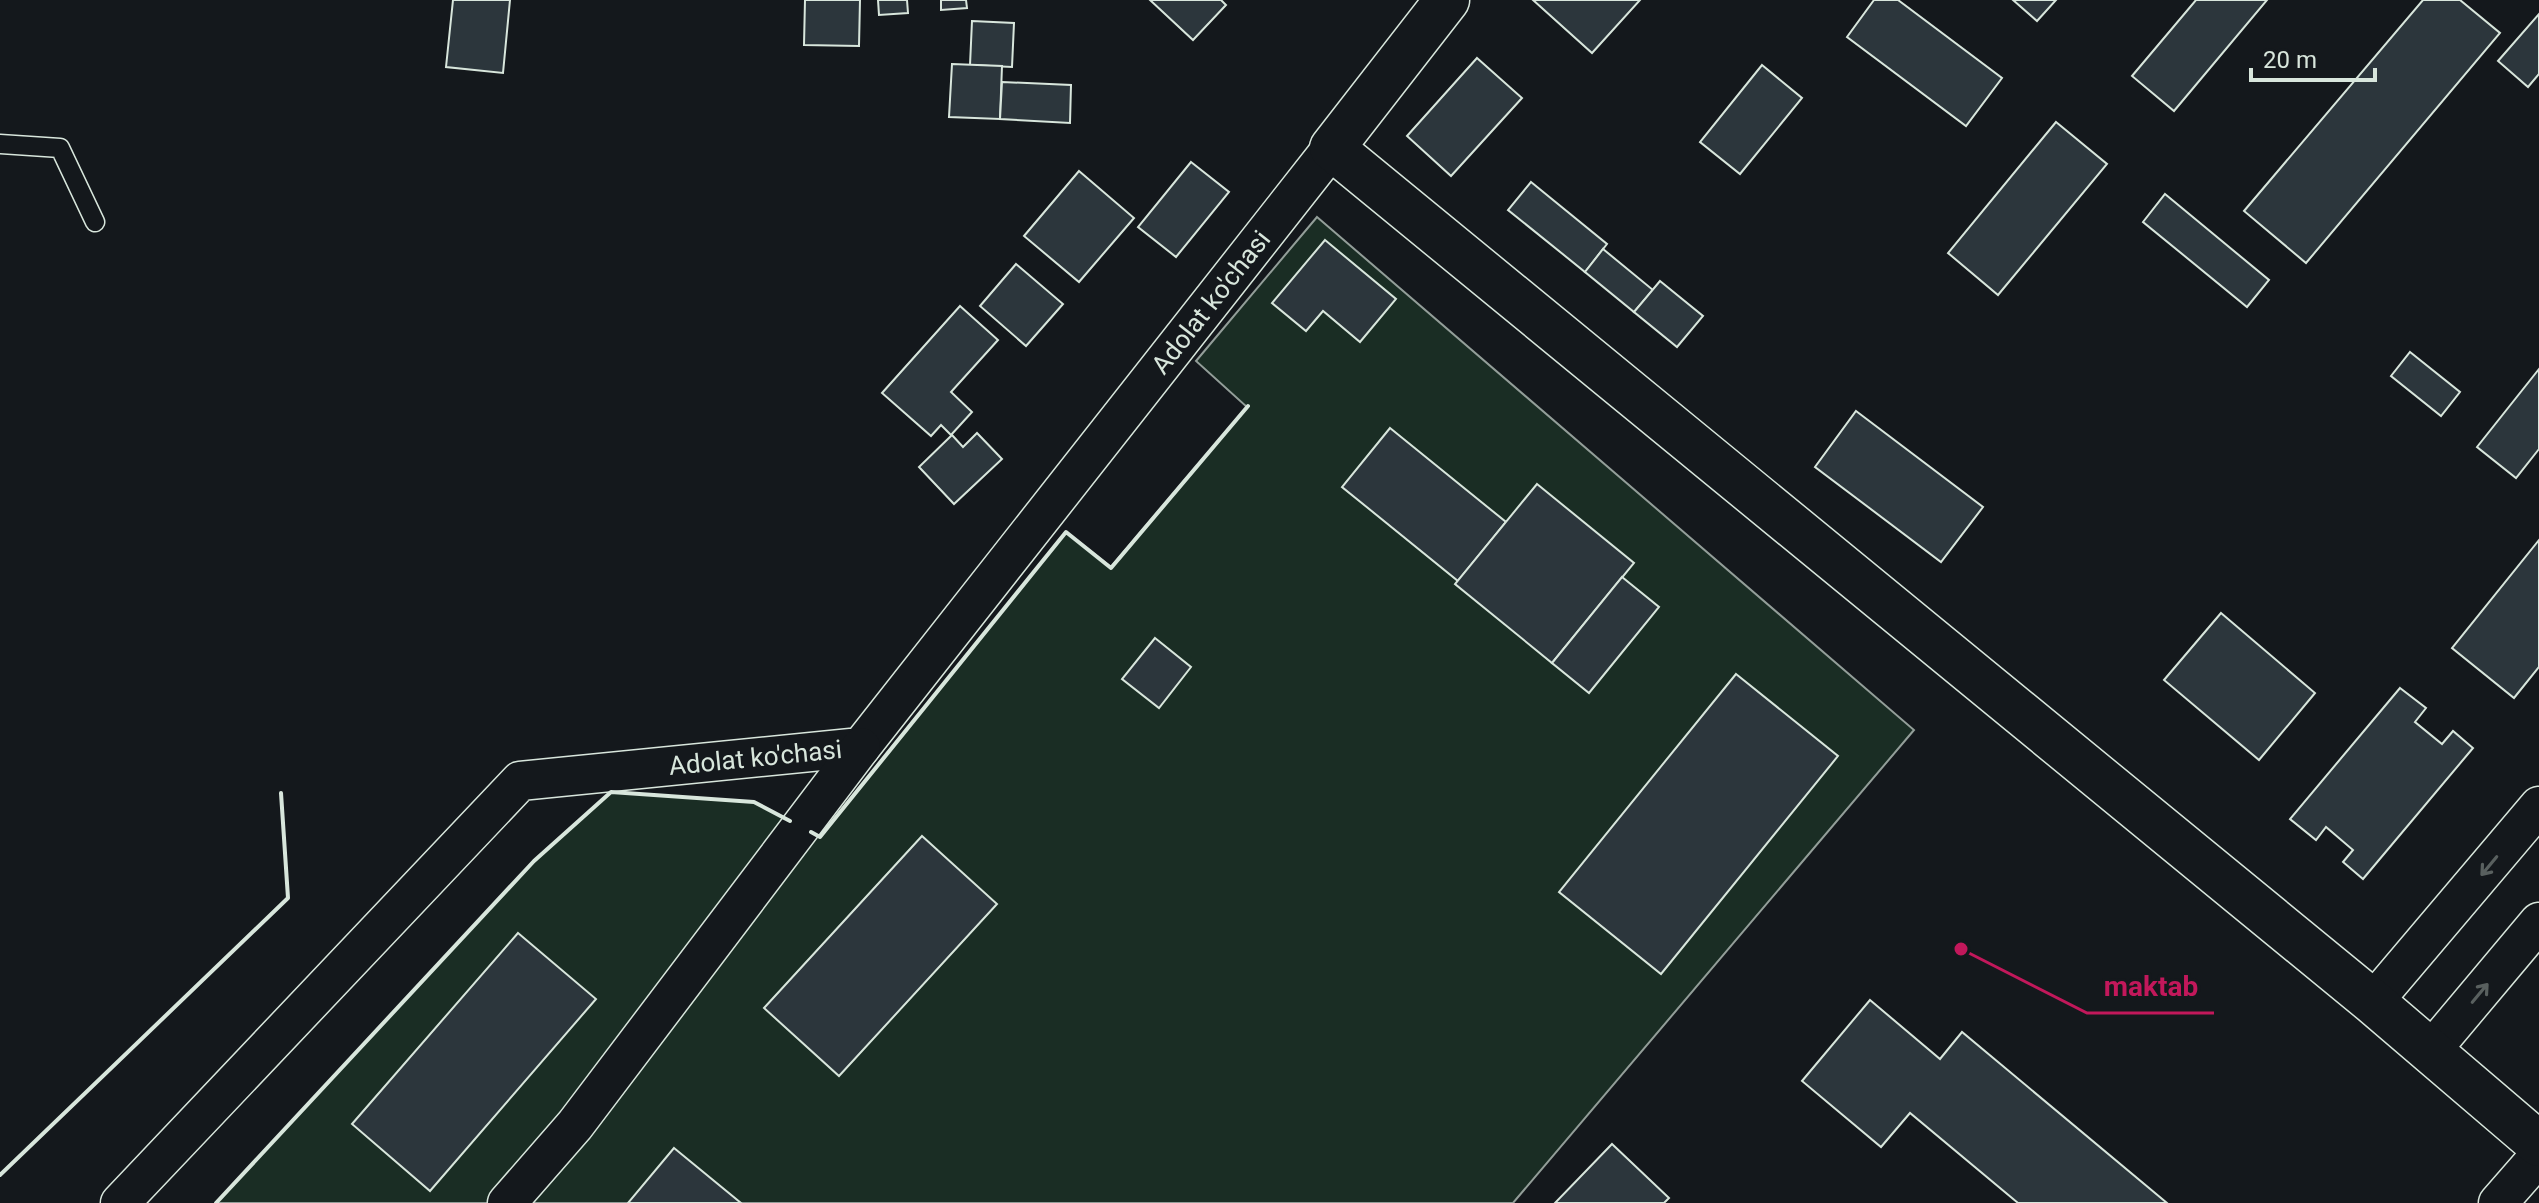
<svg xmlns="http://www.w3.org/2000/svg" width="2539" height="1203" font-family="Roboto,sans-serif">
  <rect width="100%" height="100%" fill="#14181c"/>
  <!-- green -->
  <polygon fill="#1a2d24" stroke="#939e99" stroke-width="2" points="1317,217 1914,730 1513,1203 216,1203 534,861 611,792 754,802 820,837 1066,532 1111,567 1247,407 1196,361"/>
  <!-- building -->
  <g fill="#2c363c" stroke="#d8e6dc" stroke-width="2">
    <polygon points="453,0 510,0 503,73 446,67"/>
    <polygon points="805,0 860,0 859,46 804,45"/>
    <polygon points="878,0 907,0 908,13 879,15"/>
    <polygon points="941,0 966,0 967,8 941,10"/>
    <polygon points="1150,0 1221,0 1226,5 1193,40"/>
    <polygon points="1533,0 1640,0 1592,53"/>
    <polygon points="1874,0 1898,0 2002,78 1966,126 1847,37"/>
    <polygon points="2013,0 2056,0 2037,21"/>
    <polygon points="2196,0 2267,0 2174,111 2132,76"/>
    <polygon points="2423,0 2460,0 2500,33 2306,263 2244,211"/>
    <polygon points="2539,14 2539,74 2528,87 2498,61"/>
    <polygon points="972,21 1014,23 1012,67 970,65"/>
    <polygon points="1477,58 1522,98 1451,176 1407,136"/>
    <polygon points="952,64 1002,66 1000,119 949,117"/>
    <polygon points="1762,65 1802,98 1740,174 1700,142"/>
    <polygon points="1002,82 1071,85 1070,123 1000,119"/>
    <polygon points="2056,122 2107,164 1998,295 1948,253"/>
    <polygon points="1191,162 1229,192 1176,257 1138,227"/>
    <polygon points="1079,171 1134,218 1079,282 1024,236"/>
    <polygon points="1531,182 1607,244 1585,272 1508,210"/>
    <polygon points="2165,194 2269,280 2247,307 2143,222"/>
    <polygon points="1325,240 1396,299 1360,342 1323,311 1306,331 1272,303"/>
    <polygon points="1603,249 1653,290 1634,312 1585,272"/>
    <polygon points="1016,264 1063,304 1026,346 980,306"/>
    <polygon points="1660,281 1703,316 1677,347 1634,312"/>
    <polygon points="960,306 998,340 951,392 972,412 951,435 941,425 931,436 882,393"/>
    <polygon points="2410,352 2460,392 2441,416 2391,376"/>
    <polygon points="2539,369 2539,449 2516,478 2477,447"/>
    <polygon points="1856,411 1983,507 1941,562 1815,467"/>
    <polygon points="1390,428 1506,522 1458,581 1342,487"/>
    <polygon points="977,433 1002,459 954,504 919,467 952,435 963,447"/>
    <polygon points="1537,484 1634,563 1552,663 1455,584"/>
    <polygon points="2539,540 2539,667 2514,698 2452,648"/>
    <polygon points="1622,577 1659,607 1589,693 1552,663"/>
    <polygon points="2221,613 2315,693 2259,760 2164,680"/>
    <polygon points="1155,638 1191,667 1159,708 1122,679"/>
    <polygon points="1736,674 1838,756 1661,974 1559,892"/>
    <polygon points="2400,688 2426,708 2415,722 2442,744 2453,731 2473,748 2363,879 2343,862 2353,850 2326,827 2316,840 2290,819"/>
    <polygon points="922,836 997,904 839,1076 764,1008"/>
    <polygon points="518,933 596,999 430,1191 352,1124"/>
    <polygon points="1870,1000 1940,1059 1962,1032 2167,1203 2018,1203 1910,1113 1881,1147 1802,1081"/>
    <polygon points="1612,1144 1669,1198 1664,1203 1555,1203"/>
    <polygon points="674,1148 741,1203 628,1203"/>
  </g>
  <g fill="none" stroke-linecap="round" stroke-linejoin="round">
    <defs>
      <polyline id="service" points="0,144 60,148 95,222"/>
      <g id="minor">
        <polyline points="2373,1002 2539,806"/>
        <polyline points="2429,1053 2539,922"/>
        <path id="s1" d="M120,1203l400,-422 341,-34 471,-599"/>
        <polyline points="507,1203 575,1125 861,747"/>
        <polyline points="2498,1203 2539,1156"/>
      </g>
      <polyline id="tertiary" points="1447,0 1332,148 2373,1002 2539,1144"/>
    </defs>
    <!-- service casing -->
    <use href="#service" stroke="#d8e6dc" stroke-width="21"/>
    <!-- minor casing -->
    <use href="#minor" stroke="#d8e6dc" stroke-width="41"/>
    <!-- tertiary casing -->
    <use href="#tertiary" stroke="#d8e6dc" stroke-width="47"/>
    <!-- service -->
    <use href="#service" stroke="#14181c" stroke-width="18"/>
    <!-- minor -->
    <use href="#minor" stroke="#14181c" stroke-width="38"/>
    <!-- tertiary -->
    <use href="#tertiary" stroke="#14181c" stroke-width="44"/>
    <!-- wall -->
    <g stroke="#d8e6dc" stroke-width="4">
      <polyline points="811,832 820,837 1066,532 1111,568 1248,406"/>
      <polyline points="0,1175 288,898 281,793"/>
      <polyline points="216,1203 534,861 611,792 754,802 790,821"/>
    </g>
  </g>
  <!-- one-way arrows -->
  <defs><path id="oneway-shaft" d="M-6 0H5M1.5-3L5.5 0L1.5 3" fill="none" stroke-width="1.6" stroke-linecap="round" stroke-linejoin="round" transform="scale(2)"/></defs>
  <g stroke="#59605f">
    <use href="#oneway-shaft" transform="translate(2489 866) rotate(130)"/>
    <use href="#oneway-shaft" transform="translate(2480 993) rotate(-50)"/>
  </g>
  <g text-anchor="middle" stroke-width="6" stroke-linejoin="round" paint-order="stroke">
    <!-- street labels -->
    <g font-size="26" fill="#d8e6dc" stroke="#14181c">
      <text dy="9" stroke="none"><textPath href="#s1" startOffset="1490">Adolat ko'chasi</textPath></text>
      <text dy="9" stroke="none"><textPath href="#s1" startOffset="818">Adolat ko'chasi</textPath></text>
    </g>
  </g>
  <!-- callouts -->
  <path fill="none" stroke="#c2185b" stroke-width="3" d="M1961 949L2087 1013H2214"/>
  <circle fill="#c2185b" stroke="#14181c" stroke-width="3" cx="1961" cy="949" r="8"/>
  <g font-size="28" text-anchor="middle" font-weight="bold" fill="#c2185b" stroke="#14181c" stroke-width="6" stroke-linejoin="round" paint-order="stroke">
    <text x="2151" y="996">maktab</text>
  </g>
  <!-- scale -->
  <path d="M2251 68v12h124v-12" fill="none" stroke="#d8e6dc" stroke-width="4"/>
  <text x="2263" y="68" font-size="24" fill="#d8e6dc" stroke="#14181c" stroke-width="6" paint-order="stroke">20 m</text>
</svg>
